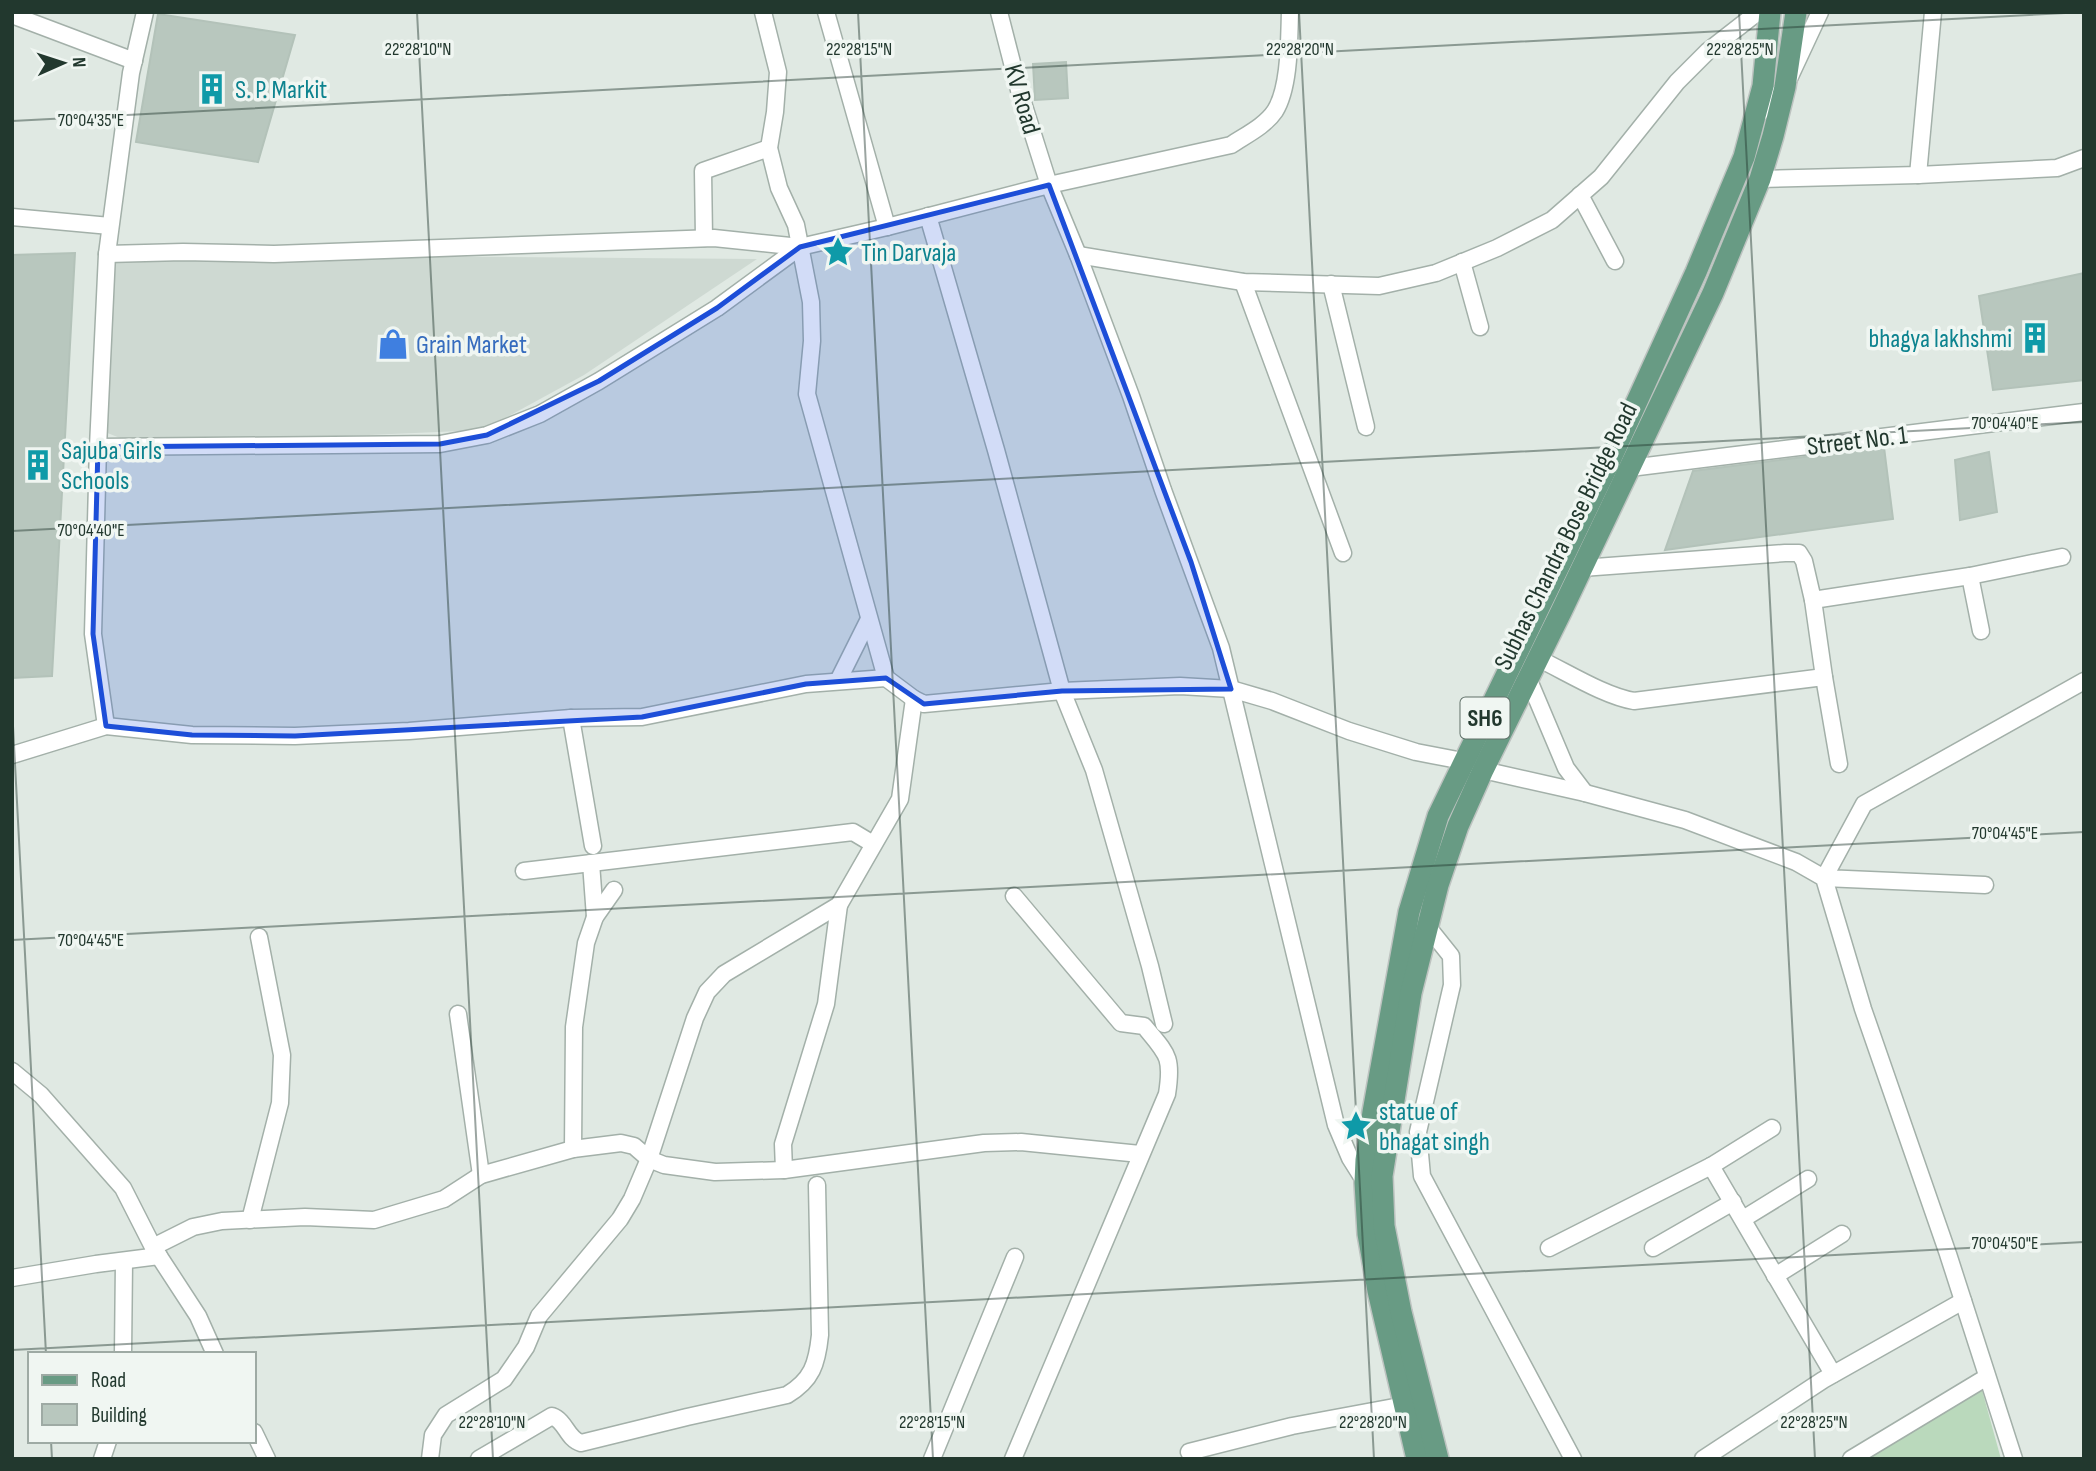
<svg xmlns="http://www.w3.org/2000/svg" width="2096" height="1471" font-family="'Sofia Sans Condensed',sans-serif">
  <rect width="100%" height="100%" fill="#e0e9e3"/>
  <!-- built -->
  <polygon fill="#ced9d2" points="103,254 757,259 584,375 483,430 210,442 120,438 105,432"/>
  <!-- green -->
  <polygon fill="#bad9bc" points="1982,1390 2001,1459 1867,1459"/>
  <!-- building -->
  <g fill="#b8c7be" stroke="#b3c2b9" stroke-width="2">
    <polygon points="158,14 295,35 258,162 136,142"/>
    <polygon points="1066,62 1068,98 1035,100 1033,64"/>
    <polygon points="75,253 52,676 12,678 12,255"/>
    <polygon points="2084,273 2084,380 1993,390 1979,296"/>
    <polygon points="1884,447 1893,519 1665,550 1693,471"/>
    <polygon points="1989,452 1997,512 1960,520 1955,460"/>
  </g>
  <g fill="none" stroke-linecap="round" stroke-linejoin="round">
    <defs>
      <g id="minor">
        <polyline points="145,12 131,73 107,254 98,447 440,444 487,435 540,414 599,381 717,308 800,247"/>
        <polyline points="763,12 778,72 775,112 769,148 779,188 796,225 811,302 812,341 807,394 886,678 914,699 924,704 1062,691 1180,686 1231,689 1272,701 1349,731 1416,752 1463,761 1483,770 1585,793 1685,820 1796,862 1824,878 1863,1009 1948,1254 2014,1459"/>
        <polyline points="826,12 887,227"/>
        <polyline points="999,12 1019,90 1049,185 1078,255 1131,396 1163,490 1221,648 1336,1125 1350,1158 1367,1185"/>
        <polyline points="12,15 134,61"/>
        <polyline points="1755,118 1785,87 1820,12"/>
        <polyline points="1918,175 1933,12"/>
        <polyline points="1760,179 1918,175 2057,168 2084,158"/>
        <polyline points="1580,195 1615,261"/>
        <polyline points="928,216 996,450 1062,691 1094,770 1150,966 1164,1024"/>
        <polyline points="12,217 110,226"/>
        <polyline points="704,238 703,171 769,148"/>
        <path d="M107,254l76,-2 91,2 440,-16 86,9 87,-20 162,-42 182,-40c15,-10 34,-19 44,-34 15,-24 14,-72 15,-99"/>
        <polyline points="1078,255 1243,282 1379,286 1436,273 1497,248 1552,220 1601,177 1677,82 1708,51 1758,12"/>
        <polyline points="1462,262 1480,327"/>
        <polyline points="1243,282 1343,553"/>
        <polyline points="1331,284 1366,427"/>
        <polyline points="98,447 93,634 106,726"/>
        <polyline points="1630,468 2084,412"/>
        <polyline points="1582,568 1785,553 1799,553 1804,561 1813,600 1970,576 2062,557"/>
        <polyline points="1970,576 1981,631"/>
        <polyline points="1813,600 1824,677 1839,764"/>
        <path d="M1537,658c28,13 67,38 97,43l190,-24"/>
        <polyline points="1528,678 1566,768 1585,793"/>
        <polyline points="838,681 869,619"/>
        <polyline points="571,718 593,846"/>
        <polyline points="12,755 106,726 192,735 295,736 409,731 571,718 642,717 806,684 886,678"/>
        <polyline points="591,863 595,917"/>
        <polyline points="524,871 853,832 873,844"/>
        <polyline points="1985,885 1824,878 1864,804 2084,681"/>
        <polyline points="1427,926 1451,956 1452,985 1418,1132 1422,1176 1573,1459"/>
        <polyline points="458,1014 481,1175"/>
        <polyline points="12,1071 41,1095 123,1188 153,1247 198,1316 215,1354"/>
        <polyline points="573,1149 574,1027 586,943 595,917 614,890"/>
        <polyline points="1711,1166 1833,1374"/>
        <polyline points="784,1170 783,1144 826,1004 839,905"/>
        <polyline points="1743,1219 1808,1179"/>
        <polyline points="250,1220 280,1103 282,1055 259,937"/>
        <polyline points="153,1247 193,1227 222,1221 305,1217 374,1220 444,1199 481,1175 573,1149 621,1143 634,1146 649,1159 664,1165 715,1172 784,1170 984,1143 1021,1142 1140,1154"/>
        <polyline points="1549,1248 1711,1166 1772,1128"/>
        <polyline points="1653,1248 1733,1202"/>
        <polyline points="1775,1276 1842,1234"/>
        <polyline points="12,1278 96,1264 159,1256"/>
        <polyline points="123,1354 124,1261"/>
        <polyline points="254,1432 267,1459"/>
        <polyline points="1189,1452 1292,1426 1405,1405 1414,1401"/>
        <polyline points="102,1459 108,1441"/>
        <polyline points="430,1459 433,1435 446,1415 504,1379 526,1347 539,1316 620,1219 632,1199 649,1159 695,1018 707,992 724,974 839,905 900,799 914,699"/>
        <path d="M479,1459l73,-43c14,5 15,23 29,27l106,-26 100,-22c25,-15 30,-31 33,-60l-3,-150"/>
        <polyline points="932,1459 1015,1257"/>
        <path d="M1013,1459l154,-365c6,-38 0,-40 -23,-68l-23,-3 -107,-127"/>
        <polyline points="1703,1459 1823,1380 1963,1301"/>
        <polyline points="1851,1459 1987,1377"/>
      </g>
      <g id="primary">
        <polyline points="1417,1459 1378,1291 1368,1234 1365,1183 1366,1160 1373,1112 1409,912 1438,816 1607,467 1696,272 1744,157 1763,86 1770,12"/>
        <polyline points="1438,1459 1401,1312 1384,1226 1382,1176 1411,993 1438,885 1458,826 1483,770 1561,612 1713,293 1760,179 1773,136 1785,87 1796,12"/>
      </g>
    </defs>
    <!-- minor casing -->
    <use href="#minor" stroke="#a3b0a9" stroke-width="19"/>
    <!-- primary casing -->
    <use href="#primary" stroke="#bdc3c0" stroke-width="24"/>
    <!-- minor -->
    <use href="#minor" stroke="#fff" stroke-width="16"/>
    <!-- primary -->
    <use href="#primary" stroke="#689b84" stroke-width="21"/>
  </g>
  <!-- marked area -->
  <path fill="#1d4ed8" fill-opacity="0.2" stroke="#1d4ed8" stroke-width="5" stroke-linejoin="round" d="M1049,185l142,377 40,127 -169,2 -138,13 -38,-26 -80,6 -164,33 -347,19 -103,-1 -86,-9 -13,-92 5,-187 342,-3 47,-9 112,-54 118,-73 83,-61z"/>
  <!-- ticks -->
  <path fill="none" stroke="#22382e" stroke-width="2" stroke-opacity="0.45" d="M417,12l76,1447M858,12l75,1447M1299,12l75,1447M1739,12l76,1447M12,121l2072,-109M12,531l2072,-109M12,707l34,647M12,940l2072,-108M12,1350l2072,-108M51,1441l1,18"/>
  <!-- icons -->
  <defs>
    <symbol id="building-bare" viewBox="-9 -9 18 18"><path d="M-4-6H4V6H1V3H-1V6H-4ZM-2.5-4.3h1.7v1.8h-1.7ZM.8-4.3h1.7v1.8H.8ZM-2.5-1h1.7V.8h-1.7ZM.8-1h1.7V.8H.8Z" fill="#0f9aa8" stroke="#f0f6f2" stroke-width="2.5" paint-order="stroke"/></symbol>
    <symbol id="sight-bare" viewBox="-9 -9 18 18"><path d="M0-6L1.8-2.2L6-1.7L2.9 1.2L3.7 5.4L0 3.3L-3.7 5.4L-2.9 1.2L-6-1.7L-1.8-2.2Z" fill="#0f9aa8" stroke="#f0f6f2" stroke-width="2.5" paint-order="stroke"/></symbol>
    <symbol id="shop-bare" viewBox="-9 -9 18 18"><path d="M-5-2.5h2.3a2.7 3.5 0 0 1 5.4 0H5L5.5 6h-11ZM-1.5-2.5h3a1.5 2.3 0 0 0-3 0Z" fill="#3f7fe0" stroke="#f0f6f2" stroke-width="2.5" paint-order="stroke"/></symbol>
  </defs>
  <g fill-rule="evenodd">
    <use href="#building-bare" x="190" y="67" width="44" height="44"/>
    <use href="#sight-bare" x="816" y="230" width="44" height="44"/>
    <use href="#building-bare" x="2013" y="316" width="44" height="44"/>
    <use href="#shop-bare" x="371" y="322" width="44" height="44"/>
    <use href="#building-bare" x="16" y="443" width="44" height="44"/>
    <use href="#sight-bare" x="1334" y="1104" width="44" height="44"/>
  </g>
  <g text-anchor="middle" stroke-width="7" stroke-linejoin="round" paint-order="stroke">
    <!-- shield labels -->
    <rect fill="#f0f6f2" stroke="#607169" stroke-width="2" x="1460.5" y="697.5" width="49" height="41" rx="5"/>
    <g font-size="24" font-weight="bold" fill="#22382e">
      <text x="1485" y="726">SH6</text>
    </g>
    <!-- culture labels -->
    <g font-size="26" fill="#0d838f" stroke="#f0f6f2" text-anchor="start">
      <text x="235" y="98">S. P. Markit</text>
      <text x="861" y="261">Tin Darvaja</text>
      <text x="2012" y="347" text-anchor="end">bhagya lakhshmi</text>
      <text x="61" y="459">Sajuba Girls<tspan x="61" dy="30">Schools</tspan></text>
      <text x="1379" y="1120">statue of<tspan x="1379" dy="30">bhagat singh</tspan></text>
    </g>
    <!-- street labels -->
    <g font-size="26" fill="#22382e" stroke="#f0f6f2">
      <text transform="translate(1023 99) rotate(74)" y="9">KV Road</text>
      <text transform="translate(1857 440) rotate(-7)" y="9">Street No. 1</text>
      <text transform="translate(1565 536) rotate(-64)" y="9">Subhas Chandra Bose Bridge Road</text>
    </g>
    <!-- shop labels -->
    <g font-size="26" fill="#366cbe" stroke="#f0f6f2" text-anchor="start">
      <text x="416" y="353">Grain Market</text>
    </g>
  </g>
  <g font-size="18" text-anchor="middle" fill="#22382e" stroke="#f0f6f2" stroke-width="7" stroke-linejoin="round" paint-order="stroke">
    <text x="418" y="55">22°28'10"N</text>
    <text x="859" y="55">22°28'15"N</text>
    <text x="1300" y="55">22°28'20"N</text>
    <text x="1740" y="55">22°28'25"N</text>
    <text x="91" y="126">70°04'35"E</text>
    <text x="2005" y="429">70°04'40"E</text>
    <text x="91" y="536">70°04'40"E</text>
    <text x="2005" y="839">70°04'45"E</text>
    <text x="91" y="946">70°04'45"E</text>
    <text x="2005" y="1249">70°04'50"E</text>
    <text x="492" y="1428">22°28'10"N</text>
    <text x="932" y="1428">22°28'15"N</text>
    <text x="1373" y="1428">22°28'20"N</text>
    <text x="1814" y="1428">22°28'25"N</text>
  </g>
  <!-- border -->
  <rect width="2096" height="1471" fill="none" stroke="#22382e" stroke-width="28"/>
  <!-- legend -->
  <rect x="28" y="1352" width="228" height="91" fill="#f0f6f2" stroke="#9eaaa4" stroke-width="2"/>
  <rect x="42" y="1375" width="35" height="10" fill="#689b84" stroke="#9eaaa4" stroke-width="2"/>
  <text x="91" y="1387" font-size="21" fill="#22382e">Road</text>
  <rect x="42" y="1404" width="35" height="21" fill="#b8c7be" stroke="#9eaaa4" stroke-width="2"/>
  <text x="91" y="1422" font-size="21" fill="#22382e">Building</text>
  <!-- north arrow -->
  <g transform="translate(63 63) rotate(87)" stroke="#f0f6f2" stroke-width="5" paint-order="stroke">
  <path d="M0-5L12 26L0 18L-12 26Z" fill="#22382e"/>
  <text y="-10" font-size="19" font-weight="bold" text-anchor="middle" fill="#22382e">N</text>
  </g>
</svg>
